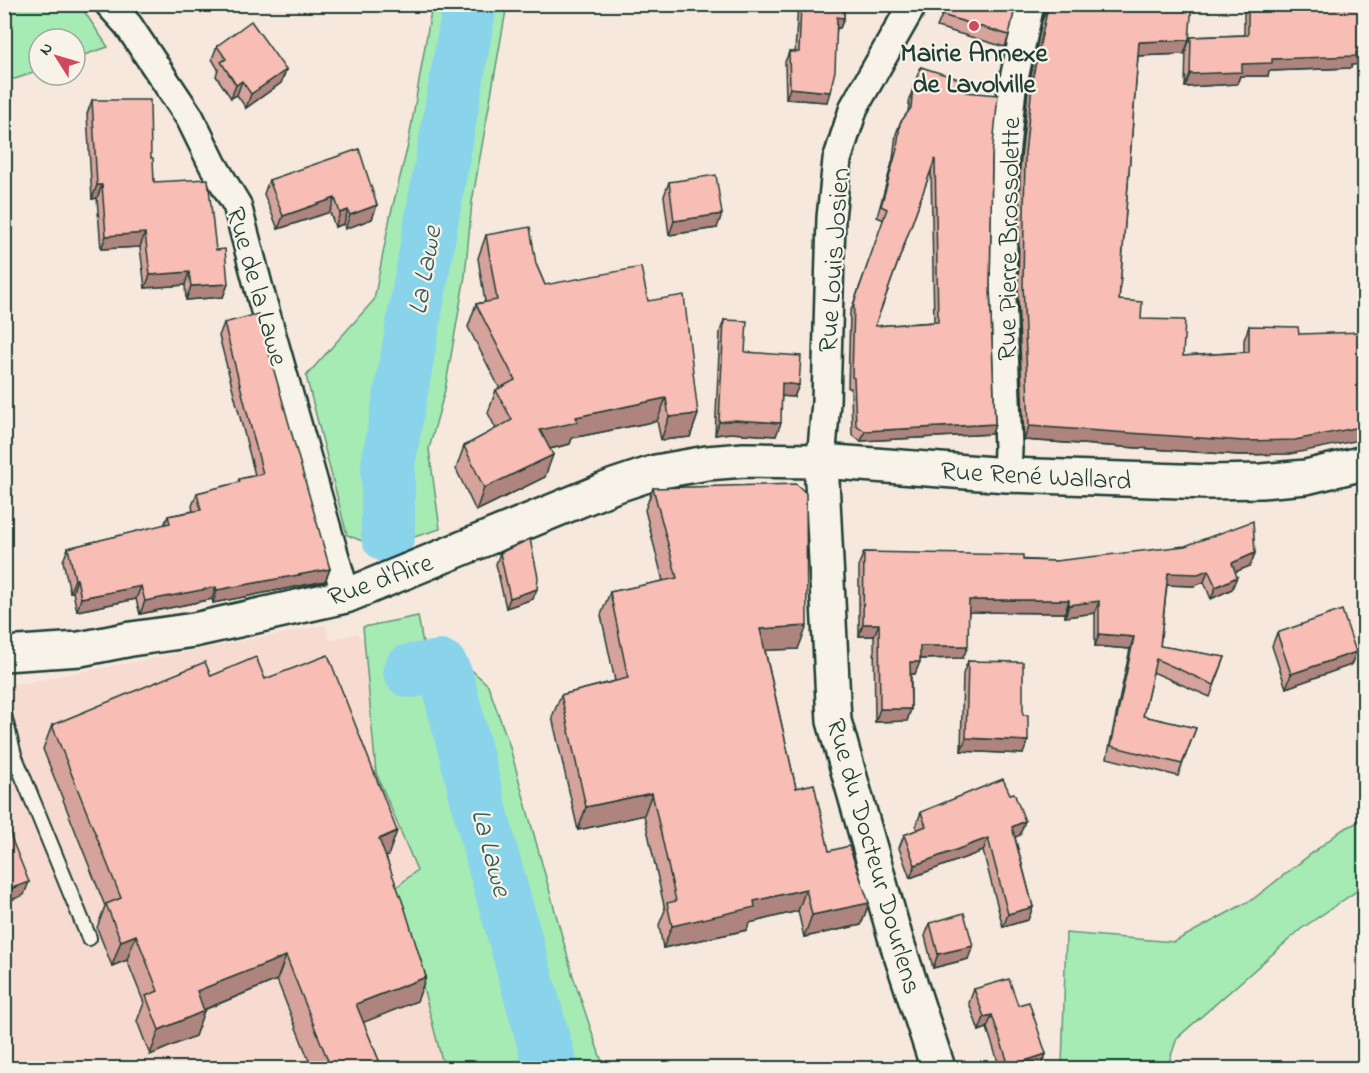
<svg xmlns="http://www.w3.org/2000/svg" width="1369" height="1073" font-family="'Indie Flower',sans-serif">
  <rect width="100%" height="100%" fill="#f7e8de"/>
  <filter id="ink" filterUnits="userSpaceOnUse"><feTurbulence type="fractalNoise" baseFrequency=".0167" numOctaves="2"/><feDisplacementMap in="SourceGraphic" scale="12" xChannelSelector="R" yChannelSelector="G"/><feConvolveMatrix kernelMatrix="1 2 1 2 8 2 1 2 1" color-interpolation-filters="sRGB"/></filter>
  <g filter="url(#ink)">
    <!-- built -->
    <polygon fill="#f7dbd1" points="325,625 330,641 356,633 364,640 376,773 417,870 397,887 444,1068 5,1068 4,684 23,683"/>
    <!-- green -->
    <g fill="#a6eab4" stroke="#629474" stroke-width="1.5">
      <polygon points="5,4 80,5 108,47 75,58 75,39 39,39 39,71 15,79 5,77"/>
      <polygon points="432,5 507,5 472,202 465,276 445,390 429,449 440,529 379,548 347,535 306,376 374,300 390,217 408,145"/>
      <polygon points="418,616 428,671 465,664 488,685 509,744 573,976 604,1068 444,1068 397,887 417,870 376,773 363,627"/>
      <polygon points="1364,819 1364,886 1301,929 1177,1038 1167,1068 1060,1068 1062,1067 1066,933 1174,942 1253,899 1342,830"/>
    </g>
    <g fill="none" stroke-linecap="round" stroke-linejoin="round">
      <!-- river -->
      <g stroke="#8ad4eb" stroke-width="54">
        <polyline points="388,536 388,465 470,4"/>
        <polyline points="410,671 441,667 447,679 489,845 551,1068"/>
      </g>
      <defs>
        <polyline id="service" points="4,715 14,755 89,938"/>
        <g id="minor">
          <polyline points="109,4 128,25 190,118 213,165 237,205 262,300 346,596"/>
          <polyline points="821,461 826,402 831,218 837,160 854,107 913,4"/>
          <polyline points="1007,475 1008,448 1002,298 1004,167 1012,88 1030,4"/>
        </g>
        <polyline id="tertiary" points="821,461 834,721 896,940 938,1068"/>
        <polyline id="secondary" points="4,654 80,649 131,639 194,630 346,596 614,486 656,472 707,463 744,460 821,461 1007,475 1209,482 1261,481 1306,477 1364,463"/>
      </defs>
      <!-- service casing -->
      <use href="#service" stroke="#1f3d34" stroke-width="18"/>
      <!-- minor casing -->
      <use href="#minor" stroke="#1f3d34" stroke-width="32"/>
      <!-- tertiary casing -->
      <use href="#tertiary" stroke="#1f3d34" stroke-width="38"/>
      <!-- secondary casing -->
      <use href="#secondary" stroke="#1f3d34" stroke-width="38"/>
      <!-- service -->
      <use href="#service" stroke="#f7f3e8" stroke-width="14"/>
      <!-- minor -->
      <use href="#minor" stroke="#f7f3e8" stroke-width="27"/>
      <!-- tertiary -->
      <use href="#tertiary" stroke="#f7f3e8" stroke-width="33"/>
      <!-- secondary -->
      <use href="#secondary" stroke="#f7f3e8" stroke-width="33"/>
    </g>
    <!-- wall -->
    <g fill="#d5a39b" stroke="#1f3d34" stroke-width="1.5" fill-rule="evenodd">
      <polygon points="798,4 844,4 844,18 840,28 837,28 827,102 786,99 785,62 789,52 795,52"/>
      <polygon points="1244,4 1365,4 1351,68 1269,71 1268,76 1240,76 1237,84 1185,87 1186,49 1191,37 1244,35"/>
      <polygon points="1048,7 1184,54 1138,56 1119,300 1183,356 1244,352 1244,340 1249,326 1290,454 1239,455 1024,440 1018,298 1020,168 1028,90 1042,21"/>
      <polygon points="942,15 1009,35 1005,47 937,27"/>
      <polygon points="217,46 286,70 281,83 246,108 237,95 231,98 216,76 218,69 212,59"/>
      <path d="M921,67l44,25 27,64 -2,131 5,137 -3,10 -131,7 -9,-6 -1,-47h-3l2,-75 34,-93 -7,-3 16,-58 3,-25 4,-11 8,-11 2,-15zM931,170l3,152 -59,4z"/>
      <polygon points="92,100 151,158 154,182 216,250 228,284 223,297 186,300 185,285 145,288 140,247 101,249 97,198 92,199 87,114"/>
      <polygon points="269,180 377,205 372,219 345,229 344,224 335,227 330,212 278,229 264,194"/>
      <polygon points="669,182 717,228 669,235 664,196"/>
      <polygon points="486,235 536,264 545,285 648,301 698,414 690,437 661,440 657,421 572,438 570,444 550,449 545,477 476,511 456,469 464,446 496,429 488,413 496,390 500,389 468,327 476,304 485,302 478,258"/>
      <polygon points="724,320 745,352 799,385 794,397 782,396 776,436 730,433 715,435 720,332"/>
      <polygon points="224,323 330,569 325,581 213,603 212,599 140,614 136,599 77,611 73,592 70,592 63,561 68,548 164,525 168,516 193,511 192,506 197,493 238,483 239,479 255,475 219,336"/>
      <polygon points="653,488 798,649 765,650 796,788 829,851 869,903 861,925 804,937 798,911 749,923 747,930 663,948 659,925 665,910 644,815 578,830 552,717 561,695 615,681 601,615 610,592 663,581 645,510"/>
      <polygon points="864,552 1055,561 1255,553 1250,566 1235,572 1232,589 1211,599 1204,582 1194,586 1167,585 1160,646 1225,657 1210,697 1153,672 1143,716 1196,728 1178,776 1107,758 1130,649 1095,646 1095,613 1065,617 1065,613 969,612 963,658 920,659 915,674 911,674 911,709 907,721 875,722 874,636 859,636 859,564"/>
      <polygon points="500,553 533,599 506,608 496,564"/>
      <polygon points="1277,633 1356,652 1351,665 1286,688 1272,646"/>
      <polygon points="968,661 1023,754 961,751 963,674"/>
      <polygon points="211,676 265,679 388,856 386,857 426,977 417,1001 363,1022 382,1068 312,1068 277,980 204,1010 195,1036 150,1055 137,1021 144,1003 127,960 112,966 97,928 105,906 43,749 52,725"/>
      <polygon points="921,812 1020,835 1015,837 1033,907 1028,920 1003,927 983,851 910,878 899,848 904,835 917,830 916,826"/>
      <polygon points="930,923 968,959 933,968 925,936"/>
      <polygon points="974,989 1018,1005 1046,1054 1041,1068 1000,1068 987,1028 979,1031 969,1003"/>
    </g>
    <!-- shaded-wall -->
    <g fill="#ae847e" stroke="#1f3d34" stroke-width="1.5">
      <polygon points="837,17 844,18 840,28 833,28"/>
      <polygon points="1189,40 1184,54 1134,56 1139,42"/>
      <polygon points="1365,52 1365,64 1352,65 1351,68 1269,71 1268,76 1240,76 1237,84 1185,87 1190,74 1242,64 1272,59"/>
      <polygon points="286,70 281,83 246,108 251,94"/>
      <polygon points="242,81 237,95 231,98 236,85"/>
      <polygon points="790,88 830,92 827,102 786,99"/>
      <polygon points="97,185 102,185 97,198 92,199"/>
      <polygon points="335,198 330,212 278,229 283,216"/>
      <polygon points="377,205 372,219 345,229 350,215"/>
      <polygon points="348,210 344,224 335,227 340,213"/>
      <polygon points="722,214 717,228 669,235 674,221"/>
      <polygon points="145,233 140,247 101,249 106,236"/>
      <polygon points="189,272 185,285 145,288 150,275"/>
      <polygon points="228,284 223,297 186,300 191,286"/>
      <polygon points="782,383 799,385 794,397 778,396"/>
      <polygon points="666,398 657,421 572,438 570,444 532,453 540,430 576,417"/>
      <polygon points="698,414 690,437 661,440 669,417"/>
      <polygon points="734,420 781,423 776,436 730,433 715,435 719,422"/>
      <polygon points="995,424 992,434 861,441 865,431"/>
      <polygon points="1029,426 1365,426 1365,439 1290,454 1239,455 1024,440"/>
      <polygon points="553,455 545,477 476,511 484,488"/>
      <polygon points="8,511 4,522 4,512"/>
      <polygon points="1255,553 1250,566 1227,575 1232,563"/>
      <polygon points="330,569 325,581 213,603 217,590"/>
      <polygon points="1208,570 1204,582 1194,586 1164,585 1168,573"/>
      <polygon points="1237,577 1232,589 1211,599 1216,587"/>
      <polygon points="75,579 77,579 73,592 70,592"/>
      <polygon points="141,586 136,599 77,611 81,598"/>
      <polygon points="216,587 212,599 140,614 145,601"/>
      <polygon points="537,589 533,599 506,608 510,598"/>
      <polygon points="969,600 1069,600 1065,613 964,612"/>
      <polygon points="1099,601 1095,613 1065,617 1069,605"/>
      <polygon points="863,624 879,624 874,636 859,636"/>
      <polygon points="807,626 798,649 752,651 760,629"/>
      <polygon points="1099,634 1134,637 1130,649 1095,646"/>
      <polygon points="920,646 968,646 963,658 916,659"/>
      <polygon points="1356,652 1351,665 1286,688 1291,674"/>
      <polygon points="910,662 920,662 915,674 906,674"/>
      <polygon points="880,709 911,709 907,721 875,722"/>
      <polygon points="966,738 1028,741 1023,754 961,751"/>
      <polygon points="652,793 644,815 578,830 586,807"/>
      <polygon points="1025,821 1020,835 1007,841 1012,827"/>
      <polygon points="397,831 388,856 370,864 379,839"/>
      <polygon points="988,838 983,851 910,878 915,865"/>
      <polygon points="29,882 24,895 4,903 4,891"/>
      <polygon points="806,889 798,911 749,923 747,930 663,948 672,926 754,901"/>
      <polygon points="869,903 861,925 804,937 812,915"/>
      <polygon points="1033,907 1028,920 1003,927 1008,914"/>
      <polygon points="136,935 127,960 112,966 121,941"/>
      <polygon points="973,946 968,959 933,968 938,954"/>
      <polygon points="286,956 277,980 188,1016 197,991"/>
      <polygon points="426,977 417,1001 347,1029 356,1004"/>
      <polygon points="204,1011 195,1036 150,1055 159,1030"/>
      <polygon points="992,1015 987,1028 979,1031 984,1017"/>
      <polygon points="1046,1054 1041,1068 1008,1068 1009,1066"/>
    </g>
    <!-- building -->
    <g fill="#f8bdb4" stroke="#1f3d34" stroke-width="1.5" fill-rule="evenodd">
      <polygon points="801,4 844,4 844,18 837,17 835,71 830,92 790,88 789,52 799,52"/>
      <polygon points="946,4 1016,4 1009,35 942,15"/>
      <polygon points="1074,4 1192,4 1189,40 1139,42 1119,300 1142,302 1141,319 1185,320 1183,356 1249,352 1249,326 1298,327 1299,334 1365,332 1365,426 1295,440 1244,441 1029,426 1023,284 1025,154 1033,76 1048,7"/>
      <polygon points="1248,4 1365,4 1365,52 1356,52 1356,56 1272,59 1272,63 1242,64 1242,72 1190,74 1191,37 1248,35"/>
      <polygon points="251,21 286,70 251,94 242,81 236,85 229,74 221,62 226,59 217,46"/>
      <path d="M921,67l47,15 -3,10 33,3 -6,61 -2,131 5,137 -130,7 -9,-6 -2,-47 -2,-1 2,-74 33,-94 -6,-3 16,-57 3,-26 11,-15 2,-22zM935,159l3,163 -63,4z"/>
      <polygon points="92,100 150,100 151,158 153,158 154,182 208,179 216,250 225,249 228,284 191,286 189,272 150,275 145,233 106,236 102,185 97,185"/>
      <polygon points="359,149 377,205 350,215 348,210 340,213 335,198 283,216 269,180"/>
      <polygon points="716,175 722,214 674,221 669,182"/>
      <polygon points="530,227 536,264 545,285 641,267 648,301 684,295 698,414 669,417 666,398 576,417 578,422 540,430 553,455 484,488 464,446 512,420 496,390 515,380 476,304 497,300 486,235"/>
      <polygon points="258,314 330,569 217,590 216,587 145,601 141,586 81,598 77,579 75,579 68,548 170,523 168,516 201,510 197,493 240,482 239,479 263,474 224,323"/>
      <polygon points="724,320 747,321 745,352 801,356 799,385 782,383 781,423 734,420 719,422"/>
      <polygon points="796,484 806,493 807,626 760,629 796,788 814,784 829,851 849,846 869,903 812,915 806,889 754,901 755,907 672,926 667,903 676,901 652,793 586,807 561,695 628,678 610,592 677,578 653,488"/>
      <polygon points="4,495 8,511 4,512"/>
      <polygon points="1253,521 1255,553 1232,563 1237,577 1216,587 1208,570 1198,574 1168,573 1160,646 1225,657 1214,685 1156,659 1143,716 1196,728 1182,764 1111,746 1134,637 1099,634 1099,601 1069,605 1069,600 969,600 968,646 920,646 920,662 910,662 911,709 880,709 879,624 863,624 864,552 1023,555 1023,560 1055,561 1185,546"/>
      <polygon points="530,539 538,577 537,589 510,598 500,553"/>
      <polygon points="1342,610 1356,652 1291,674 1277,633"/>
      <polygon points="328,655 397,831 379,839 404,906 426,977 356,1004 382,1068 331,1068 286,956 197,991 204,1011 159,1030 146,996 158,991 136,935 121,941 106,904 121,898 52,725 205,662 211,676 256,657 265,679"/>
      <polygon points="968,661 1023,662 1023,715 1028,715 1028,741 966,738"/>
      <polygon points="1003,779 1010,794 1014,793 1025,821 1012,827 1033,907 1008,914 988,838 915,865 904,835 926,826 921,812"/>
      <polygon points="4,820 29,882 4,891"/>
      <polygon points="964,913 973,946 938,954 930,923"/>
      <polygon points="1009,979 1018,1005 1029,1002 1046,1054 1009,1066 992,1015 984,1017 974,989"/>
    </g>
  </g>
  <!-- markers -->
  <circle fill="#d1495b" stroke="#f7f3e8" stroke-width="2" cx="974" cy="26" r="6"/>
  <g text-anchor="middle" stroke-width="4.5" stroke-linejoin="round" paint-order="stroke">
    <!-- poi labels -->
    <g font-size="27" font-weight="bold" fill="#1f3d34" stroke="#f7f3e8">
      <text x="974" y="61">Mairie Annexe<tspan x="974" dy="31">de Lavolville</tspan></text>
    </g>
    <!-- street labels -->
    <g font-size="27" fill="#1f3d34" stroke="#f7f3e8">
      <text transform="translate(1008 239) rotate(-89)" y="9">Rue Pierre Brossolette</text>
      <text transform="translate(833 260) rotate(-86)" y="9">Rue Louis Josien</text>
      <text transform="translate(258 286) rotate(74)" y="9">Rue de la Lawe</text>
      <text transform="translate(1036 475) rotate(3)" y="9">Rue René Wallard</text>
      <text transform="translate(380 579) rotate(-20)" y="9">Rue d'Aire</text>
      <text transform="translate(875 856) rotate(74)" y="9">Rue du Docteur Dourlens</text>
    </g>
    <!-- water labels -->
    <g font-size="28" font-style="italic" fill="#345b59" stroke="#f7f3e8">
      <text transform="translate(423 270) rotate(-80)" y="10">La Lawe</text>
      <text transform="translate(493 852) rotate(75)" y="10">La Lawe</text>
    </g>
  </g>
  <!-- margin -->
  <rect width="1369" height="1073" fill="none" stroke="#f7f3e8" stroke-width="24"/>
  <rect x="12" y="12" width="1345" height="1049" fill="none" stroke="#1f3d34" stroke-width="2" filter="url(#ink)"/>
  <!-- north arrow -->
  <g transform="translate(57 57) rotate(307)"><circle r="28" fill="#f7f3e8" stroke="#a1aaa0" stroke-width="1.5"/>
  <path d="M0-4.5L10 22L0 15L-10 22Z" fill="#d1495b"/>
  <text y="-9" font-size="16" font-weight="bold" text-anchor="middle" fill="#1f3d34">N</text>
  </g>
</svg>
